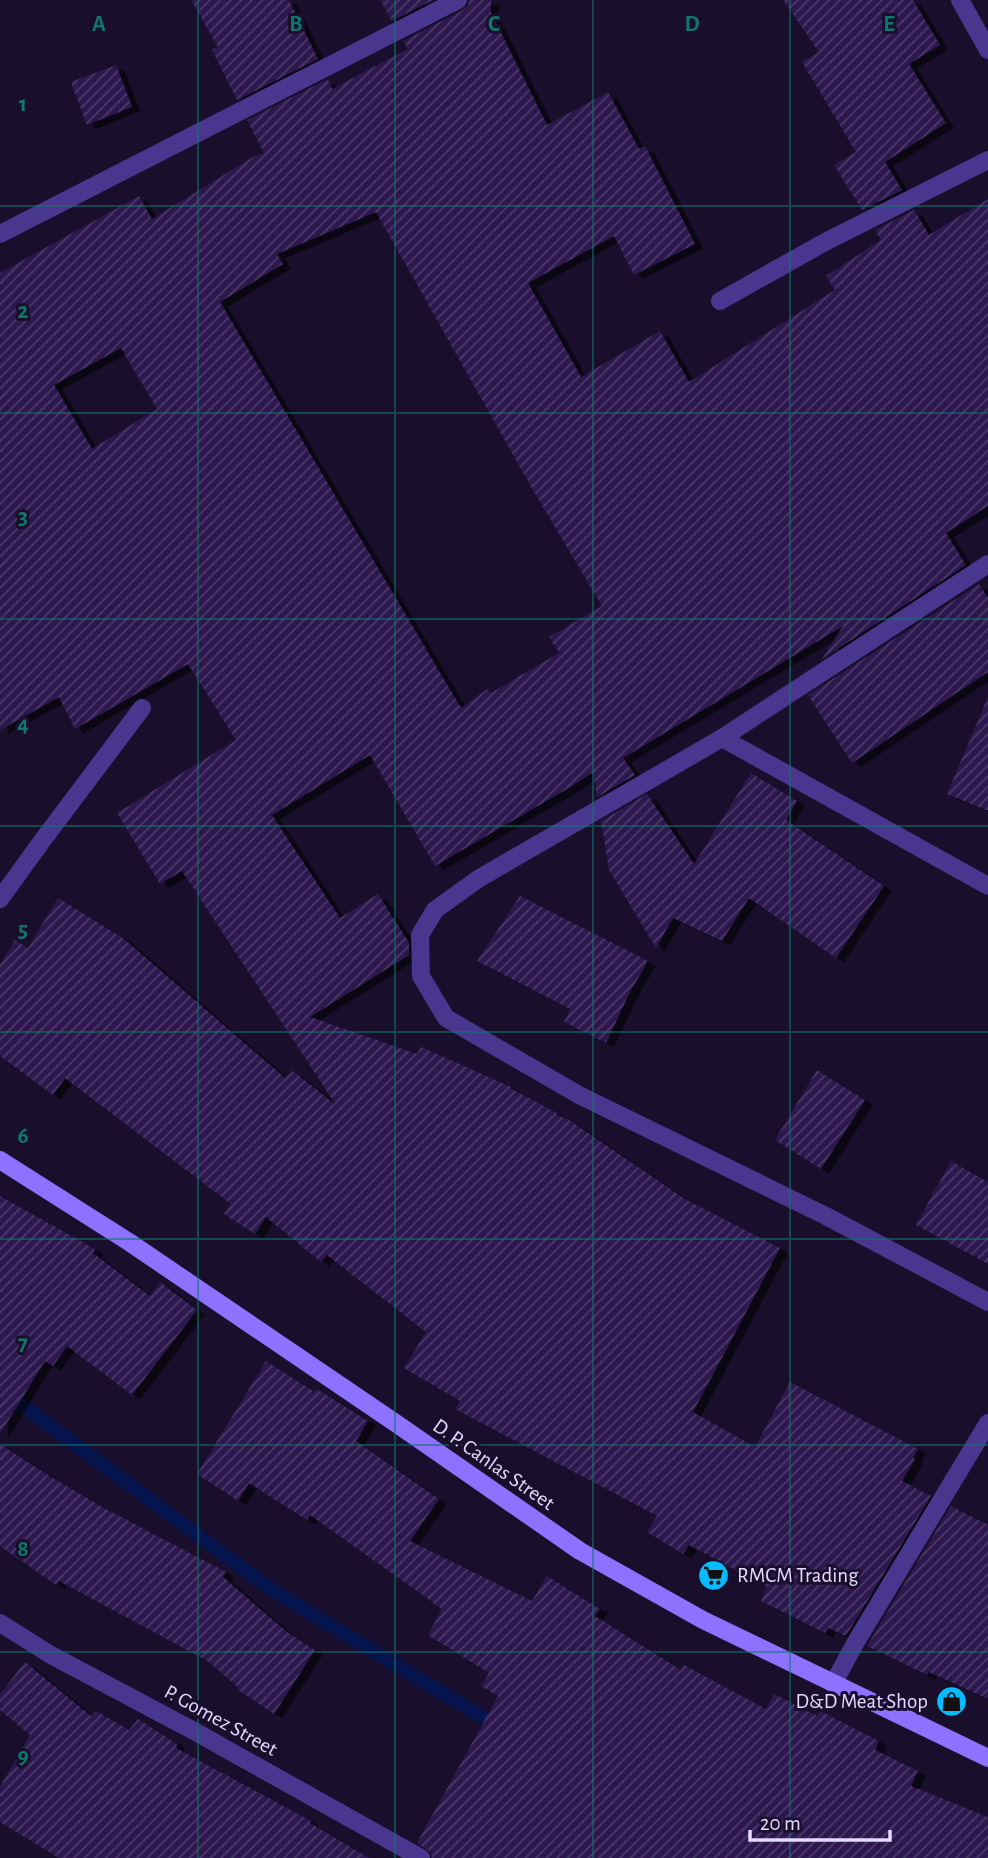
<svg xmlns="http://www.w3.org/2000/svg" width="988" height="1858" font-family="'Alegreya Sans',sans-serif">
  <defs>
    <pattern id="building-hatch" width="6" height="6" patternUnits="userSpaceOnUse" patternTransform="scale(1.75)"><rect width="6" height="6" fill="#2d194f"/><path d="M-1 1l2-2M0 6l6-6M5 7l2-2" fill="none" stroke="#4b3a69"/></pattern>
    <filter id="shadow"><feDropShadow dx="8" dy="4.5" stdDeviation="0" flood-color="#0009"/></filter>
  </defs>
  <rect width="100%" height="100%" fill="#190f2c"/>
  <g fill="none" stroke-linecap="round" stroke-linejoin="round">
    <!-- stream -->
    <polyline stroke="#06144e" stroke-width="14" points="0,1389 272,1590 502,1729"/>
  </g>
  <!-- building -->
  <g fill="url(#building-hatch)" fill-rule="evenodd" filter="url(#shadow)">
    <polygon points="191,0 289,0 318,59 237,100 212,50 218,47"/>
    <polygon points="380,0 433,0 392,21"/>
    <path d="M469,0h22v13l56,112 61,-33 31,57 6,-3 50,98 -61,31 -20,-39 -86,47 53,94 79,-46 29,51 146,-92 -9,-14 55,-36 -6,-10 39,-20 15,25 59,-36v307l-42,27 20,32 -144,94 21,-33 -220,132 12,17 -38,22 -4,-25 -21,14 -137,80 -65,-111 -98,60 68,103 38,-24 31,49v12l-99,62 107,37 4,-7 90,40 -1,1 47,25v2l12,5 116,79 95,49 -87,164 62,35 35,-65 128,67 -5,9 2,1 -13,22 29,15 -85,140 -18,-8 -3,5 -64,-32 6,-14 -78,-42 -6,9 -36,-22 10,-16 -202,-107 5,-8 -56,-33 22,-36 -99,-77 -6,7 -55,-45 -11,17 -31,-20 7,-10 -166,-126 -12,17 -53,-39v-91l15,-25 13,8 30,-50 65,40 162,140 8,-7 43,34 -154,-234 -22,13 -43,-71 119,-73 -48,-76 -113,65 -16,-32 -59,33v-457l139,-77 13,23 101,-62 11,-4 -17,-33 81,-41 4,10 76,-40 -5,-8 60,-31 5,-4zM376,212l158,280 68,114 -53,31 10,16 -68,40 -3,-4 -27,19 -241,-406 63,-38 -6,-10zM121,348l36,61 -65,40 -38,-64z"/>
    <polygon points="783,0 913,0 940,45 909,64 946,123 885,162 902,190 862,210 834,165 856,152 802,62 819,52"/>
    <polygon points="116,65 132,107 87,125 71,82"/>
    <polygon points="979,584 988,598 988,672 852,763 808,695"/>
    <polygon points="988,697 988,811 947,794"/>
    <polygon points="751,773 797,801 786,820 884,886 836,958 749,898 722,941 673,918 656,948 609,870 601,821 647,794 694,864"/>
    <polygon points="520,896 648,961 629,994 606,1043 564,1022 570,1009 477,961"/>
    <polygon points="817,1070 865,1100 821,1169 775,1140"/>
    <polygon points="951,1161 988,1182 988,1264 916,1225"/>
    <polygon points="0,1196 95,1249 93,1253 150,1296 160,1282 197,1310 132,1395 67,1346 53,1366 45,1361 0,1434"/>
    <polygon points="266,1361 315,1392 317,1389 368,1421 356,1441 439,1499 410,1541 532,1601 547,1576 600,1609 595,1616 681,1670 684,1665 766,1709 774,1694 817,1716 820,1711 879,1741 875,1750 918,1771 911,1786 988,1817 988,1858 432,1858 430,1852 417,1843 498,1696 481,1686 489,1673 428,1635 442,1609 310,1515 307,1520 249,1483 238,1501 197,1474"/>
    <polygon points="0,1444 51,1477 104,1508 226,1572 223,1577 287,1632 315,1650 274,1714 237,1689 238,1687 209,1662 59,1581 56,1585 0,1546"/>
    <polygon points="951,1506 988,1525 988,1699 929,1672 927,1675 867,1646"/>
    <polygon points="25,1662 91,1716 96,1711 129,1730 138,1719 177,1744 176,1748 311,1821 310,1823 369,1858 59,1858 0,1822 0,1787 30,1735 0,1710 0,1694"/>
  </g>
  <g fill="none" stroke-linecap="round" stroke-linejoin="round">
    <!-- service -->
    <polyline stroke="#48368f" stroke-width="18" points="0,899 42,841 142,708"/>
    <!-- minor -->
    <g stroke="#48368f" stroke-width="18">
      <polyline points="960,0 988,50"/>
      <polyline points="0,234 458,0"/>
      <polyline points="720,301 825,242 988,160"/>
      <polyline points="988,564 722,738 478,879 435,910 420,935 421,976 446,1018 579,1095 826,1216 988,1302"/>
      <polyline points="722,738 988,886"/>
      <polyline points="0,1623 51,1655 194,1731 421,1858"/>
      <polyline points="833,1684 857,1640 988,1423"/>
    </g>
    <!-- secondary -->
    <polyline stroke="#8d71ff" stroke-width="18" points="0,1160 129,1242 397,1424 580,1551 703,1620 988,1758"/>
  </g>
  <!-- grid -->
  <path fill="none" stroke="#0f766e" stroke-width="2" stroke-opacity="0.55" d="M198,0v1858M395,0v1858M593,0v1858M790,0v1858M0,206h988M0,413h988M0,619h988M0,826h988M0,1032h988M0,1239h988M0,1445h988M0,1652h988"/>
  <!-- icons -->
  <defs>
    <symbol id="supermarket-disc" viewBox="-11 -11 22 22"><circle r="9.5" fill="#06bbff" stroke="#190f2c"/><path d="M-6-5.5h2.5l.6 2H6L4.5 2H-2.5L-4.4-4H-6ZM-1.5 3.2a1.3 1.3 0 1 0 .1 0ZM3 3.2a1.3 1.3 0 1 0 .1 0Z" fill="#111"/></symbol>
    <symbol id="shop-disc" viewBox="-11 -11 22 22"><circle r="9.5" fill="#06bbff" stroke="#190f2c"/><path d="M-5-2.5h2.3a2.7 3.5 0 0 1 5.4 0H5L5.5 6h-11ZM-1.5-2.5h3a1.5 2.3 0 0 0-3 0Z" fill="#111"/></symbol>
  </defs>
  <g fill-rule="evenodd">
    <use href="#supermarket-disc" x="696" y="1558" width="35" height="35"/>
    <use href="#shop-disc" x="934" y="1684" width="35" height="35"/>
  </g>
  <g text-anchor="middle" stroke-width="6" stroke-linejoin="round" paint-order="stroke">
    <!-- street labels -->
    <g font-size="21" fill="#e4daff" stroke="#190f2c">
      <text transform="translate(494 1464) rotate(35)" y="7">D. P. Canlas Street</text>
      <text transform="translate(221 1720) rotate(29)" y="7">P. Gomez Street</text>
    </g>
    <!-- poi labels -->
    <g font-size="21" fill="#e4daff" stroke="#190f2c" text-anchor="start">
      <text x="737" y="1582">RMCM Trading</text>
      <text x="928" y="1708" text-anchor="end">D&amp;D Meat Shop</text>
    </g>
  </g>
  <g font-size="23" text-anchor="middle" font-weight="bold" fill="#0f766e" stroke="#190f2c" stroke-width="6" stroke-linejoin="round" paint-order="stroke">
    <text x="99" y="31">A</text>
    <text x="296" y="31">B</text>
    <text x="494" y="31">C</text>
    <text x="692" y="31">D</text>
    <text x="889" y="31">E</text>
    <text x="23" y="111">1</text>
    <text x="23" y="318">2</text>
    <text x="23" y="524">3</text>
    <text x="23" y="731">4</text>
    <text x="23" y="937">5</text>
    <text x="23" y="1143">6</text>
    <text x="23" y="1350">7</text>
    <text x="23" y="1556">8</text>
    <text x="23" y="1763">9</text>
  </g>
  <!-- scale -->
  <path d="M750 1830v10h140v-10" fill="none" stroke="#e4daff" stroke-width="3.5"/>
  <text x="760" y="1830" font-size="21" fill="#e4daff" stroke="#190f2c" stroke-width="5" paint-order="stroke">20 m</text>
</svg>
